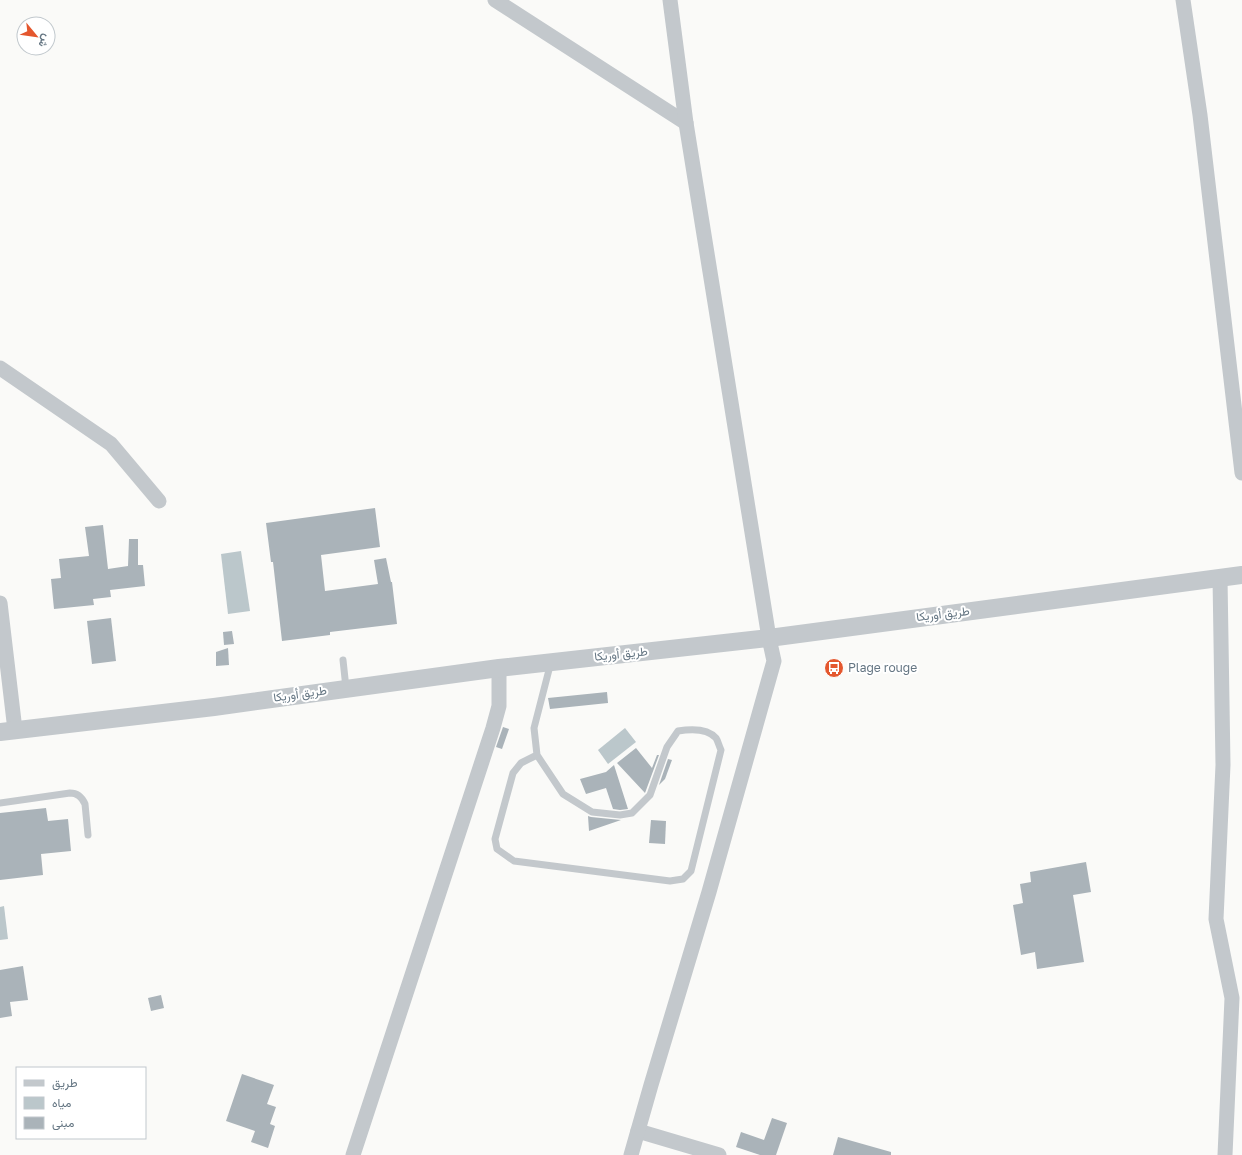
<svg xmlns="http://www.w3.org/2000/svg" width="1242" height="1155" font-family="'Golos Text',Vazirmatn,sans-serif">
  <rect width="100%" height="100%" fill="#fafaf8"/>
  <!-- water -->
  <g fill="#bbc7cb">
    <polygon points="241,551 250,611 228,614 221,554"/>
    <polygon points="625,728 636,742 608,764 598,750"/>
    <polygon points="4,906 8,939 0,940 0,907"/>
  </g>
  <!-- building -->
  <g fill="#aab3b9">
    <polygon points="375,508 380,547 321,555 325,591 378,584 374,560 386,558 391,582 392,582 397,624 330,632 330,635 282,641 273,562 271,562 266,523"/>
    <polygon points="103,525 108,569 128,566 129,539 138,539 138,565 143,565 145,586 110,590 111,597 93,599 94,605 54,609 51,579 61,578 59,559 89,556 85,527"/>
    <polygon points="111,618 116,661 92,664 87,621"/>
    <polygon points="232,631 234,644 224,645 223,632"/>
    <polygon points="228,648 229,665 216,666 216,652"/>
    <polygon points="607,692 608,703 550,709 548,698"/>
    <polygon points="503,727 509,729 502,749 496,747"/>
    <polygon points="636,748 652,768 657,755 659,755 645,793 617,763"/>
    <polygon points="668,759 672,760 665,779 659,785"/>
    <polygon points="614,765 628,809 620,810 613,809 606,788 586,794 580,779 606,772"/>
    <polygon points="46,808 48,821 68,819 71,851 41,854 43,875 0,880 0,813"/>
    <polygon points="588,816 591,817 621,820 589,831"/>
    <polygon points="651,820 666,821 665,844 649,843"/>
    <polygon points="1086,862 1091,892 1073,895 1084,962 1037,969 1035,952 1021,955 1013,905 1023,903 1020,884 1031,882 1030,872"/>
    <polygon points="23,966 28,1000 10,1002 12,1016 0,1018 0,970"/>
    <polygon points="161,995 164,1008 151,1011 148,998"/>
    <polygon points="242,1074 274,1085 267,1104 276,1107 270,1124 275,1126 268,1148 251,1142 255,1131 226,1121"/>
    <polygon points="772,1118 787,1123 776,1155 760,1155 736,1147 741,1132 764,1140"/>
    <polygon points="838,1137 891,1152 891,1155 833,1155"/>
  </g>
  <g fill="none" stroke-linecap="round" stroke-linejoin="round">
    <!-- service -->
    <g stroke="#c3c8cc" stroke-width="7">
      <polyline points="343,660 346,688"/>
      <path d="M537,755l-16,8 -8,10 -18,66 2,10 17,12 156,20 13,-2 8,-8 30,-121c-2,-4 -3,-9 -5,-12 -9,-10 -26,-9 -38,-7l-11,16 -17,48 -18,18 -12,2 -28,-3 -29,-18 -26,-39 -3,-27 17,-66"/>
      <path d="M0,803l70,-10c8,0 12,4 15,11l3,31"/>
    </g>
    <!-- minor -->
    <g stroke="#c3c8cc" stroke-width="15">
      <polyline points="495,0 686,123"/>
      <polyline points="1183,0 1200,115 1242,473"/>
      <polyline points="0,368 111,444 159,501"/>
      <polyline points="1220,578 1223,765 1216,919 1232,998 1225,1155"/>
      <polyline points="0,603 15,730"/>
      <polyline points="638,1131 719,1155"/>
      <polyline points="353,1155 493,728 499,706 499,668"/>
      <polyline points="631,1155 651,1085 709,892 774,661 769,638 686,123 670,0"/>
    </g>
    <!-- tertiary -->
    <polyline stroke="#c3c8cc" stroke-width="18" points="0,732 214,707 499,668 769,638 1242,575"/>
  </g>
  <!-- icons -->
  <defs>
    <symbol id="bus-disc" viewBox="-11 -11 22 22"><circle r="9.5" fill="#e4572e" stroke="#fff"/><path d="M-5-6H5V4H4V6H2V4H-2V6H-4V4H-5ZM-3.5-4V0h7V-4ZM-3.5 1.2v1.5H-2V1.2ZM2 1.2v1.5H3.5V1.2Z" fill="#fff"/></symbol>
  </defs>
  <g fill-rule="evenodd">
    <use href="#bus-disc" x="823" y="657" width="22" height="22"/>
  </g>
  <g text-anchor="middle" stroke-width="4" stroke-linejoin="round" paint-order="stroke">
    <!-- street labels -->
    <g font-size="12" fill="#657683" stroke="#fff">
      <text transform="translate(943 614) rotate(-7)" y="4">طريق أوريكا</text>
      <text transform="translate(621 654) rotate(-6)" y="4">طريق أوريكا</text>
      <text transform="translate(300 694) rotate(-8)" y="4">طريق أوريكا</text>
    </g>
    <!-- poi labels -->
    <g font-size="12" fill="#657683" stroke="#fff" text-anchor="start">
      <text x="848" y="672">Plage rouge</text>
    </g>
  </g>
  <!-- legend -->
  <rect x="16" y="1067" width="130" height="72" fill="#ffffff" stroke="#c1c8cd"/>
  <rect x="24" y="1080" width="20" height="6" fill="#c3c8cc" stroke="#c1c8cd"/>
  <text x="52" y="1087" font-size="12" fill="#657683">طريق</text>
  <rect x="24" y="1097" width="20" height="12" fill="#bbc7cb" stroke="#c1c8cd"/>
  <text x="52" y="1107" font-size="12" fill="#657683">مياه</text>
  <rect x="24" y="1117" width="20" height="12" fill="#aab3b9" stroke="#c1c8cd"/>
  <text x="52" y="1127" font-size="12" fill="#657683">مبنى</text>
  <!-- north arrow -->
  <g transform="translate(36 36) rotate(119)"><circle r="19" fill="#ffffff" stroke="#c1c8cd"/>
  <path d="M0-3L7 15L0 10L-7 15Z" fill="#e4572e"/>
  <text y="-6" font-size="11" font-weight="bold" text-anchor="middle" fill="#657683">ش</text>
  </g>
</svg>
